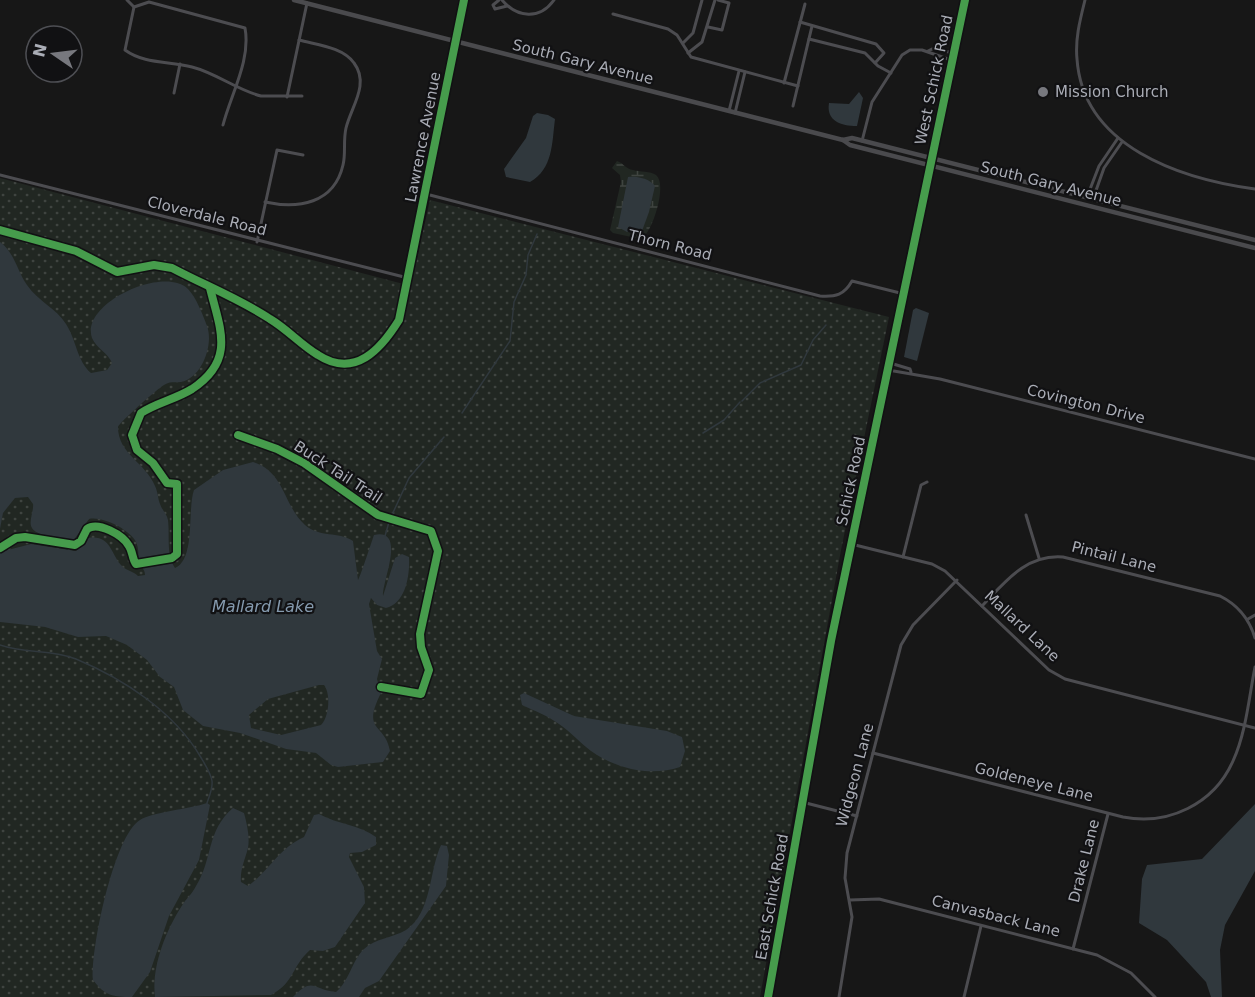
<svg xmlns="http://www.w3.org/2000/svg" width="1255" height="997" font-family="'DejaVu Sans',sans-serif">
  <defs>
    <pattern id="wetland-marsh" width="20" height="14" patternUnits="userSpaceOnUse" patternTransform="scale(1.5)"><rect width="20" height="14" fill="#212722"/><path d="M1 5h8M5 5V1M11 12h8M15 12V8" fill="none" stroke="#3f4440"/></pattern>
    <pattern id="park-dots" width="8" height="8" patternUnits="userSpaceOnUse" patternTransform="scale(1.5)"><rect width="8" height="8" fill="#212722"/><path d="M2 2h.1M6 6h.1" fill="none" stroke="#3f4440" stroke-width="1.8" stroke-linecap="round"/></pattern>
  </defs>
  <rect width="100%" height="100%" fill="#171717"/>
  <!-- wetland -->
  <path fill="url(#wetland-marsh)" d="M617,161c6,2 9,8 16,9 7,2 17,1 23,5 12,9 -4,59 -15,64l-28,-6 -3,-3 11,-48 -1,-7 -8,-7z"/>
  <!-- park -->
  <polygon fill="url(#park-dots)" points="0,178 411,286 430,200 889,317 841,550 760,997 0,997"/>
  <!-- water -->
  <g fill="#30383d" fill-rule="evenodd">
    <path d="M859,92l4,6 -6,28c-16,0 -31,-5 -28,-23l20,1z"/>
    <path d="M537,113l11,2 7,4c-3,24 -2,50 -25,63l-24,-5 -2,-8 22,-31 7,-22z"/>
    <path d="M628,177c8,-1 21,1 27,9l-6,26 -7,19 -15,1 -9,-5z"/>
    <path d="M0,242c15,11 17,29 27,43 11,16 30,24 39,39 10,15 11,37 25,49l16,-3 5,-7c-4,-10 -16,-15 -20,-25 -12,-34 71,-73 96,-49 8,8 15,26 19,37 7,18 -5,52 -26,56 -6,1 -11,-1 -17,3 -6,3 -46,39 -46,42 0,27 28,36 37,59 3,6 3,13 5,18 2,6 7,10 8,16 2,17 -2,34 7,48 21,-9 12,-59 19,-78l29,-20 30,-8c32,10 30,43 52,63 15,13 33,6 48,16l5,39c2,-2 13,-37 16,-45 33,-7 8,46 9,61l12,-38 7,-4 7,3c1,18 -3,46 -23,51l-9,-3 -6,-7 -2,6 8,47 5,8 -5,20 4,14c-20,40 4,29 9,58l-7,11 -45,5 -7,-2 -15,-12 -30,-4 -46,-16 -37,-7 -20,-16 -9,-23 -14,-10 -13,-17 -20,-15 -21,-9 -28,1 -33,-10 -45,-5v-70l31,-8 45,7 12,-13c23,-4 23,17 34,28 5,5 11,5 16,10l7,-1c0,-6 -4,-7 -6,-13 -1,-7 0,-13 -3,-20 -6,-12 -33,-26 -47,-23l-16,22c-8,1 -38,-6 -41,-13 -4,-6 2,-17 1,-24l-5,-7 -13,1 -12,15 -3,16zM319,685h5c7,9 5,32 -3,40l-40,10 -30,-7 -2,-13 19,-16z"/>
    <polygon points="916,308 929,313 917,361 904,357 913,310"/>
    <path d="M524,693l50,23 93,15 15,6 3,14 -5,16c-29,10 -64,2 -89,-16 -11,-8 -20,-19 -32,-27 -11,-8 -24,-13 -37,-19l-2,-10z"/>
    <path d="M207,803l3,2 -11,55 -30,56 -19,56 -18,25c-19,0 -27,-1 -39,-17 -3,-29 21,-145 47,-160 12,-8 50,-11 67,-17z"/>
    <polygon points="1255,804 1255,871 1225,925 1220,950 1222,997 1211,997 1206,982 1167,940 1139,923 1142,879 1147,865 1202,859"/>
    <path d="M233,808l11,5c3,11 6,24 4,35 -3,12 -8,21 -7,34l7,4c21,-15 31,-38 56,-49l10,-22 5,-1c18,10 41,11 57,23v8l-14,7 -12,1 -1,4 15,30 1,16 -30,44 -12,4 -13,-1c-19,17 -15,32 -39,45l-116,2c-4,-31 12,-70 30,-96 4,-5 8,-9 11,-15 17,-27 10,-55 37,-78z"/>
    <path d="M441,845l6,1 2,9 -3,31 -67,95 -14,7 -6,9h-66c20,-21 20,-7 43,-5 14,-12 15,-30 28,-43 12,-11 28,-11 42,-19 26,-17 23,-60 35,-85z"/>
  </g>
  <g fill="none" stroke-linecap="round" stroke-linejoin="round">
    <!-- stream -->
    <g stroke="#30383d" stroke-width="1.5">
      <polyline points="742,401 760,383 801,365 813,340 826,325"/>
      <polyline points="462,413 510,341 514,302 526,275 528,255 537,234"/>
      <polyline points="703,433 724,420 740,402"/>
      <polyline points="391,517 409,478 444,437"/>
      <polyline points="385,536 389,522"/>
      <path d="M0,645c25,9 51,4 76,14 48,20 98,53 124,97 4,7 11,17 12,25 1,7 -3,16 -5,22"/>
    </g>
    <!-- street -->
    <g stroke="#4c4c50" stroke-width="3">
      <polyline points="127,0 134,7"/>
      <polyline points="499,0 493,5 495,9 507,6"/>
      <path d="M502,0c15,18 38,20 52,0"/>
      <path d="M1085,0c-5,20 -10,39 -8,59 6,88 104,120 178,130"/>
      <polyline points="613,14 668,29 677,35 691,57 798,86"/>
      <polyline points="800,22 876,44 884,53 875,63"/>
      <polyline points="708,27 722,30 729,3 718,0"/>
      <polyline points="809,39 865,53 878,66 891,73"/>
      <polyline points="683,43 693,33 702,0"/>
      <polyline points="928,51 932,49 949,52 953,57"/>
      <polyline points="688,53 702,42 715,0"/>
      <polyline points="784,83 805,4"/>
      <polyline points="174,93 180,64"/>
      <polyline points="287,97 307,3"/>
      <polyline points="793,106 812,26"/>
      <polyline points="729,111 739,71"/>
      <polyline points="735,113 745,72"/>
      <path d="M223,125c8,-31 28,-65 22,-97l-96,-26 -15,5 -9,43c19,14 44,11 67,17 24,6 45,23 69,29h41"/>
      <polyline points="862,141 872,102 902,55 910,50 922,50 948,59 953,58"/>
      <polyline points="0,175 408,278 464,0"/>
      <path d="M426,194l394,102c16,1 24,-1 32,-15l52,13"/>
      <polyline points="1087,197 1099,166 1118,138"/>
      <polyline points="1093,199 1104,168 1122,142"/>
      <path d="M265,202c33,7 69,2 78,-37 3,-12 0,-24 3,-37 5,-21 24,-44 8,-65 -11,-16 -37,-18 -55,-23"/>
      <polyline points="257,242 277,150 303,155"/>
      <polyline points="890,363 910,369 911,372"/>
      <polyline points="888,370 940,379 1255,459"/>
      <polyline points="1026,515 1039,558"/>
      <polyline points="851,544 932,564 945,571 1049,670 1065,679 1255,728"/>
      <polyline points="903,557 921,485 927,482"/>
      <path d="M982,606c23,-24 44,-52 81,-49l157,39c18,9 29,22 35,42"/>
      <polyline points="1248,619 1255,615"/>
      <path d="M873,753l250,64c45,9 91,-13 110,-56 13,-28 16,-64 22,-94"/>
      <polyline points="802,802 857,816"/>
      <polyline points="850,900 879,899 1097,955 1131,973 1155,997"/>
      <polyline points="1073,949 1108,814"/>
      <polyline points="839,997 852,917 845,878 847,853 901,645 913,625 957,580"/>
      <polyline points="964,997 981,926"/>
    </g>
    <!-- secondary -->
    <g stroke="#4a4a4d" stroke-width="4.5">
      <polyline points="294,0 843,140 852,138 1255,240"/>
      <polyline points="843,140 850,145 1255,248"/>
      <polyline points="768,997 831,641 965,0"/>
    </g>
    <defs>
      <g id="cycleway">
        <path d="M0,230l76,21 41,21 37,-7 18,3c32,17 68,31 98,51 17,10 31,26 48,36 37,24 63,-6 81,-35l65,-320"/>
        <polyline points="238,435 277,449 304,463 378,515 431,531 438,551 420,634 421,647 429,670 421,694 381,687"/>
        <path d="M0,548l16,-10 9,-1 50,8 6,-4 6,-12c11,-8 36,6 42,17 4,6 3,13 7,18l36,-6 5,-4v-70l-10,-1 -14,-20 -16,-13 -5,-15 9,-22c15,-10 35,-14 51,-24 44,-29 28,-60 18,-101"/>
        <polyline points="768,997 831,641 965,0"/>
      </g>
    </defs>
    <!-- cycleway casing -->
    <use href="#cycleway" stroke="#111113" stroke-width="11"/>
    <!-- cycleway -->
    <use href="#cycleway" stroke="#469c4c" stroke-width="8"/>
  </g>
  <!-- markers -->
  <circle fill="#77787e" stroke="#111113" stroke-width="2" cx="1043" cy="92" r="6"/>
  <g text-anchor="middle" stroke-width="4.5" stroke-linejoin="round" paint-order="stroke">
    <!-- street labels -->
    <g font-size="15" fill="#aaadb6" stroke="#111113">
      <text transform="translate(583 62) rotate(14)" y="5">South Gary Avenue</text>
      <text transform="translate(934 80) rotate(-78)" y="5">West Schick Road</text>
      <text transform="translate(423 137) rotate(-79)" y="5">Lawrence Avenue</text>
      <text transform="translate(1051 184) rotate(14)" y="5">South Gary Avenue</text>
      <text transform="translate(207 216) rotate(14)" y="5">Cloverdale Road</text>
      <text transform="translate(670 245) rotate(14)" y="5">Thorn Road</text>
      <text transform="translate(1086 404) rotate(14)" y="5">Covington Drive</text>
      <text transform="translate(338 472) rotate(33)" y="5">Buck Tail Trail</text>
      <text transform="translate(851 481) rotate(-78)" y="5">Schick Road</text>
      <text transform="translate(1114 557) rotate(14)" y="5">Pintail Lane</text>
      <text transform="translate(1022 626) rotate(43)" y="5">Mallard Lane</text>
      <text transform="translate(855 775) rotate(-75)" y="5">Widgeon Lane</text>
      <text transform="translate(1034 782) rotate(14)" y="5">Goldeneye Lane</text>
      <text transform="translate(1084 861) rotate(-76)" y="5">Drake Lane</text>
      <text transform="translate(772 897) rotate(-80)" y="5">East Schick Road</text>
      <text transform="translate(996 916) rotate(14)" y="5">Canvasback Lane</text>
    </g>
    <!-- poi labels -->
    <g font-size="15" fill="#aaadb6" stroke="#111113" text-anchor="start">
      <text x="1055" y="97">Mission Church</text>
    </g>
    <!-- water labels -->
    <g font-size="16" font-style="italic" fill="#859aae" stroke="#111113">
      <text x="263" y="612">Mallard Lake</text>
    </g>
  </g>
  <!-- north arrow -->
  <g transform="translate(54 54) rotate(284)"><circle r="28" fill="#111113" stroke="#4e4f54" stroke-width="1.5"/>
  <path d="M0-4.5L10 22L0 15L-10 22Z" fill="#77787e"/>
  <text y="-9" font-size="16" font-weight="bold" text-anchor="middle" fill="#aaadb6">N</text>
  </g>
</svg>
